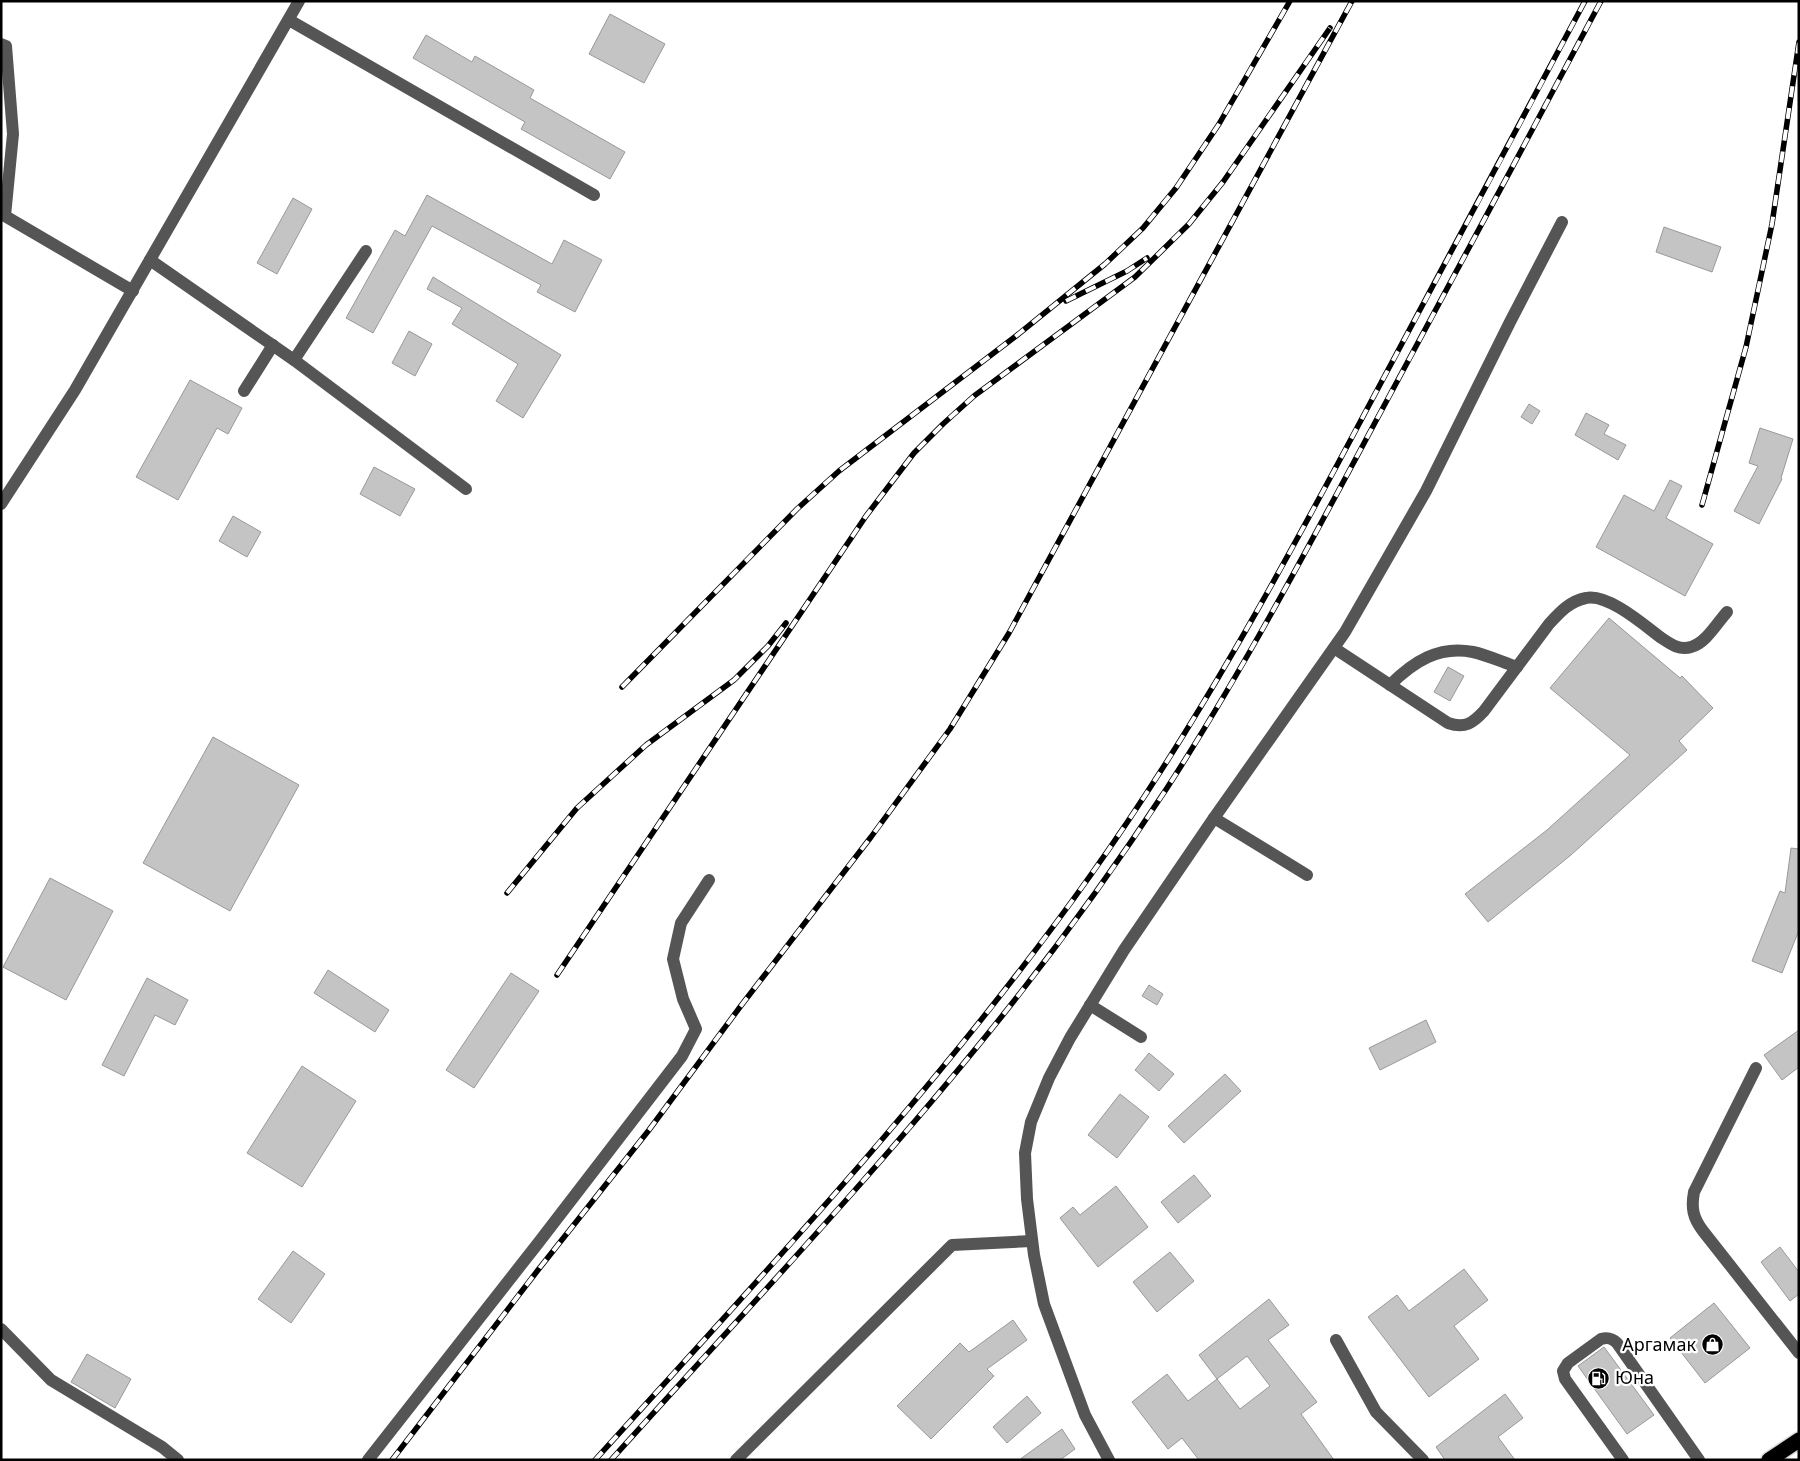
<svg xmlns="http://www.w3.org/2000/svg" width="1800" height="1461" font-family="'Noto Sans',sans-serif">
  <rect width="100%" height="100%" fill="#fff"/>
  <!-- building -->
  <g fill="#c4c4c4" stroke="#999" fill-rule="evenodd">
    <polygon points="610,14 665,44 644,83 589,54"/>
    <polygon points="426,35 472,62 475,56 534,90 530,98 625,152 610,179 521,129 525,122 413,58"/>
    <polygon points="427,195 552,264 564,240 602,260 575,312 537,292 541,285 432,226 373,333 346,318 395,230 405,236"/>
    <polygon points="293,198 312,209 277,274 257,263"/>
    <polygon points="1664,227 1721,247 1712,272 1656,252"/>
    <polygon points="433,277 561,355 523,418 496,401 518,364 452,324 462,308 427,289"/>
    <polygon points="409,331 432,344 415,376 392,363"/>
    <polygon points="190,380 242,408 228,434 217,428 178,500 136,477"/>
    <polygon points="1529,404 1540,411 1532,424 1521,417"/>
    <polygon points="1586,413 1609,425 1604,434 1626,445 1618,460 1575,435"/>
    <polygon points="1760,428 1793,439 1781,478 1782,479 1759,524 1734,511 1758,466 1749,463"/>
    <polygon points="374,467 415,489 400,516 360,494"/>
    <polygon points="1670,480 1682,486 1666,518 1713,544 1685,596 1596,547 1624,495 1654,511"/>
    <polygon points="233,516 261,532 247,557 219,541"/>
    <polygon points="1609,618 1680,678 1682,676 1713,708 1679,741 1687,750 1571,855 1488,922 1465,894 1547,830 1630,755 1550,688"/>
    <polygon points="1448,667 1464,676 1450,701 1434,692"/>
    <polygon points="213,737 299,785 230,911 143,863"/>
    <polygon points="1791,848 1799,849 1799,930 1782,973 1752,961 1780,891 1785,893"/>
    <polygon points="50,878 113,911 66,1000 3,967"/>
    <polygon points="328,970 389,1010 375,1032 314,993"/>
    <polygon points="511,973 539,991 474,1088 446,1070"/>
    <polygon points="147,978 188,1000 175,1025 155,1015 124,1076 102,1065"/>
    <polygon points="1149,985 1163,994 1157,1005 1142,996"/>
    <polygon points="1426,1020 1436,1042 1380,1070 1369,1048"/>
    <polygon points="1799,1030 1799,1067 1782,1080 1764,1055"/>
    <polygon points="1149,1053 1174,1074 1159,1091 1135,1070"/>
    <polygon points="302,1066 356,1101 302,1187 247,1153"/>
    <polygon points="1225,1074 1241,1091 1184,1143 1168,1126"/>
    <polygon points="1120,1094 1149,1117 1117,1158 1088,1135"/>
    <polygon points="1194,1175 1211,1196 1178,1223 1161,1202"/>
    <polygon points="1116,1186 1148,1227 1098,1267 1060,1218 1073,1207 1080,1215"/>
    <polygon points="1780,1247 1799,1272 1799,1294 1790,1301 1761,1262"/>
    <polygon points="293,1251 325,1274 291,1323 258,1299"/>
    <polygon points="1170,1252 1194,1281 1157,1312 1133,1282"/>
    <polygon points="1464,1269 1488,1300 1454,1326 1479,1359 1429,1397 1368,1317 1397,1295 1409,1311"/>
    <path d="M1269,1299l20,26 -21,15 49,62 -16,12 33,46h-135l-17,-22 -14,11 -36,-47 35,-28 21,27 29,-22 -18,-24zM1247,1356l23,30 -30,23 -23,-30z"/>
    <polygon points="1714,1303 1750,1348 1705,1383 1670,1338"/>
    <polygon points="1013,1320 1027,1340 987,1369 994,1376 931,1439 897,1406 960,1343 969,1352"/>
    <polygon points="1604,1347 1654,1415 1627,1434 1578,1366"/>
    <polygon points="87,1354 131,1379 115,1408 71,1382"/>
    <polygon points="1505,1394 1523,1418 1498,1437 1515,1460 1445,1460 1436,1447"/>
    <polygon points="1027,1396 1041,1413 1007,1443 993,1427"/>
    <polygon points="1062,1429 1075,1449 1060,1460 1019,1460"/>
  </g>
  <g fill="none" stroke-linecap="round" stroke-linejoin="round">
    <defs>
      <polyline id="highway" points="1769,1460 1799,1440"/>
    </defs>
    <!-- highway casing -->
    <use href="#highway" stroke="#dbdbdb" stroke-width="18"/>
    <!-- minor -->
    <g stroke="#555" stroke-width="12">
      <polyline points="289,20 594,195"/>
      <polyline points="1,44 6,46 13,134 5,216 133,291"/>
      <polyline points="150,260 294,360 366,251"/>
      <polyline points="294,360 466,489"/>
      <polyline points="244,391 273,345"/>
      <polyline points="1,504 75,390 299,1"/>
      <path d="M1334,648l114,75c17,6 25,0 36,-12l65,-87c11,-12 21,-23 37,-26 21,-5 57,26 74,39 9,6 19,14 31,10 15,-4 26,-24 36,-35"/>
      <path d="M1390,685c23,-23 49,-40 83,-33 14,3 29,10 44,15"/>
      <polyline points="1214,818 1307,875"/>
      <polyline points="1090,1005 1141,1037"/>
      <path d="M1756,1068l-62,124c-3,16 -1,26 9,39l96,122"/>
      <polyline points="1,1329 51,1380 162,1447 178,1460"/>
      <polyline points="1336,1340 1376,1412 1423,1460"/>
      <polyline points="368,1460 539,1242 682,1056 696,1029 683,999 673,959 681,923 709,880"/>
      <polyline points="736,1460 952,1245 1032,1241"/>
      <polyline points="1109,1460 1085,1415 1044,1304 1034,1255 1027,1199 1025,1153 1031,1122 1049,1078 1070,1038 1124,950 1214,818 1345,632 1426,491 1510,322 1562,222"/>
      <path d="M1623,1460l-58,-81 -2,-8 5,-8 33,-24c7,-2 11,-1 16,4l82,117"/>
    </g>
    <!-- highway -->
    <use href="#highway" stroke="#000" stroke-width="15"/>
    <defs>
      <g id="rail">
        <polyline points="1066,301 1127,271 1147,258"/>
        <polyline points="1702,505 1746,347 1772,224 1799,42"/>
        <polyline points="622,687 797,509 839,471 1016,336 1105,264 1143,228 1176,188 1219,124 1290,1"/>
        <polyline points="507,893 577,808 646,745 734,680 768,646 786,623"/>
        <polyline points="557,975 866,516 914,453 943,424 974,396 1135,277 1189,224 1223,182 1330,28"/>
        <polyline points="392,1460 538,1270 649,1130 740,1007 871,837 950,729 1009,633 1352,1"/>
        <path d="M595,1460c171,-189 347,-376 495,-584 105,-147 192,-307 277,-467 73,-136 146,-272 218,-408"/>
        <path d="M611,1460c123,-137 250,-271 366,-413 68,-83 131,-169 190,-259 77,-119 144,-246 211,-371 75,-139 149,-277 223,-416"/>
      </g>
    </defs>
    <!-- rail casing -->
    <use href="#rail" stroke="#000" stroke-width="5.5"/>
    <!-- rail -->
    <use href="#rail" stroke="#fff" stroke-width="4" stroke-dasharray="11" stroke-linecap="butt"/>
  </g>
  <!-- icons -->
  <defs>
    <symbol id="shop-disc" viewBox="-11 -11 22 22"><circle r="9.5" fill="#000" stroke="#fff"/><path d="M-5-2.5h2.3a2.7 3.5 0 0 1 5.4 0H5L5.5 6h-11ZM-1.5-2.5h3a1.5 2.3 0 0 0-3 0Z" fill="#fff"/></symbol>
    <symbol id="fuel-disc" viewBox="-11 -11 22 22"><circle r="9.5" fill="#000" stroke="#fff"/><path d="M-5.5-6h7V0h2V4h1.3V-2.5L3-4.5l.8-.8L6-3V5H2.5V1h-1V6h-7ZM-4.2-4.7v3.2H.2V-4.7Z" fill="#fff"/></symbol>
  </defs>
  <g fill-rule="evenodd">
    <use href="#shop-disc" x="1700" y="1332" width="25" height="25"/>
    <use href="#fuel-disc" x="1586" y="1366" width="25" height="25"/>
  </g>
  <g text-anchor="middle" stroke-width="4.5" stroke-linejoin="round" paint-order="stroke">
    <!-- poi labels -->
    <g font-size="18" fill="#000" stroke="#fff" text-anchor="end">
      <text x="1696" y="1351">Аргамак</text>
      <text x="1615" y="1384" text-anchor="start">Юна</text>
    </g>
  </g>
  <!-- border -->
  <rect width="1800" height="1461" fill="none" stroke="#000000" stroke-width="5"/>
</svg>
